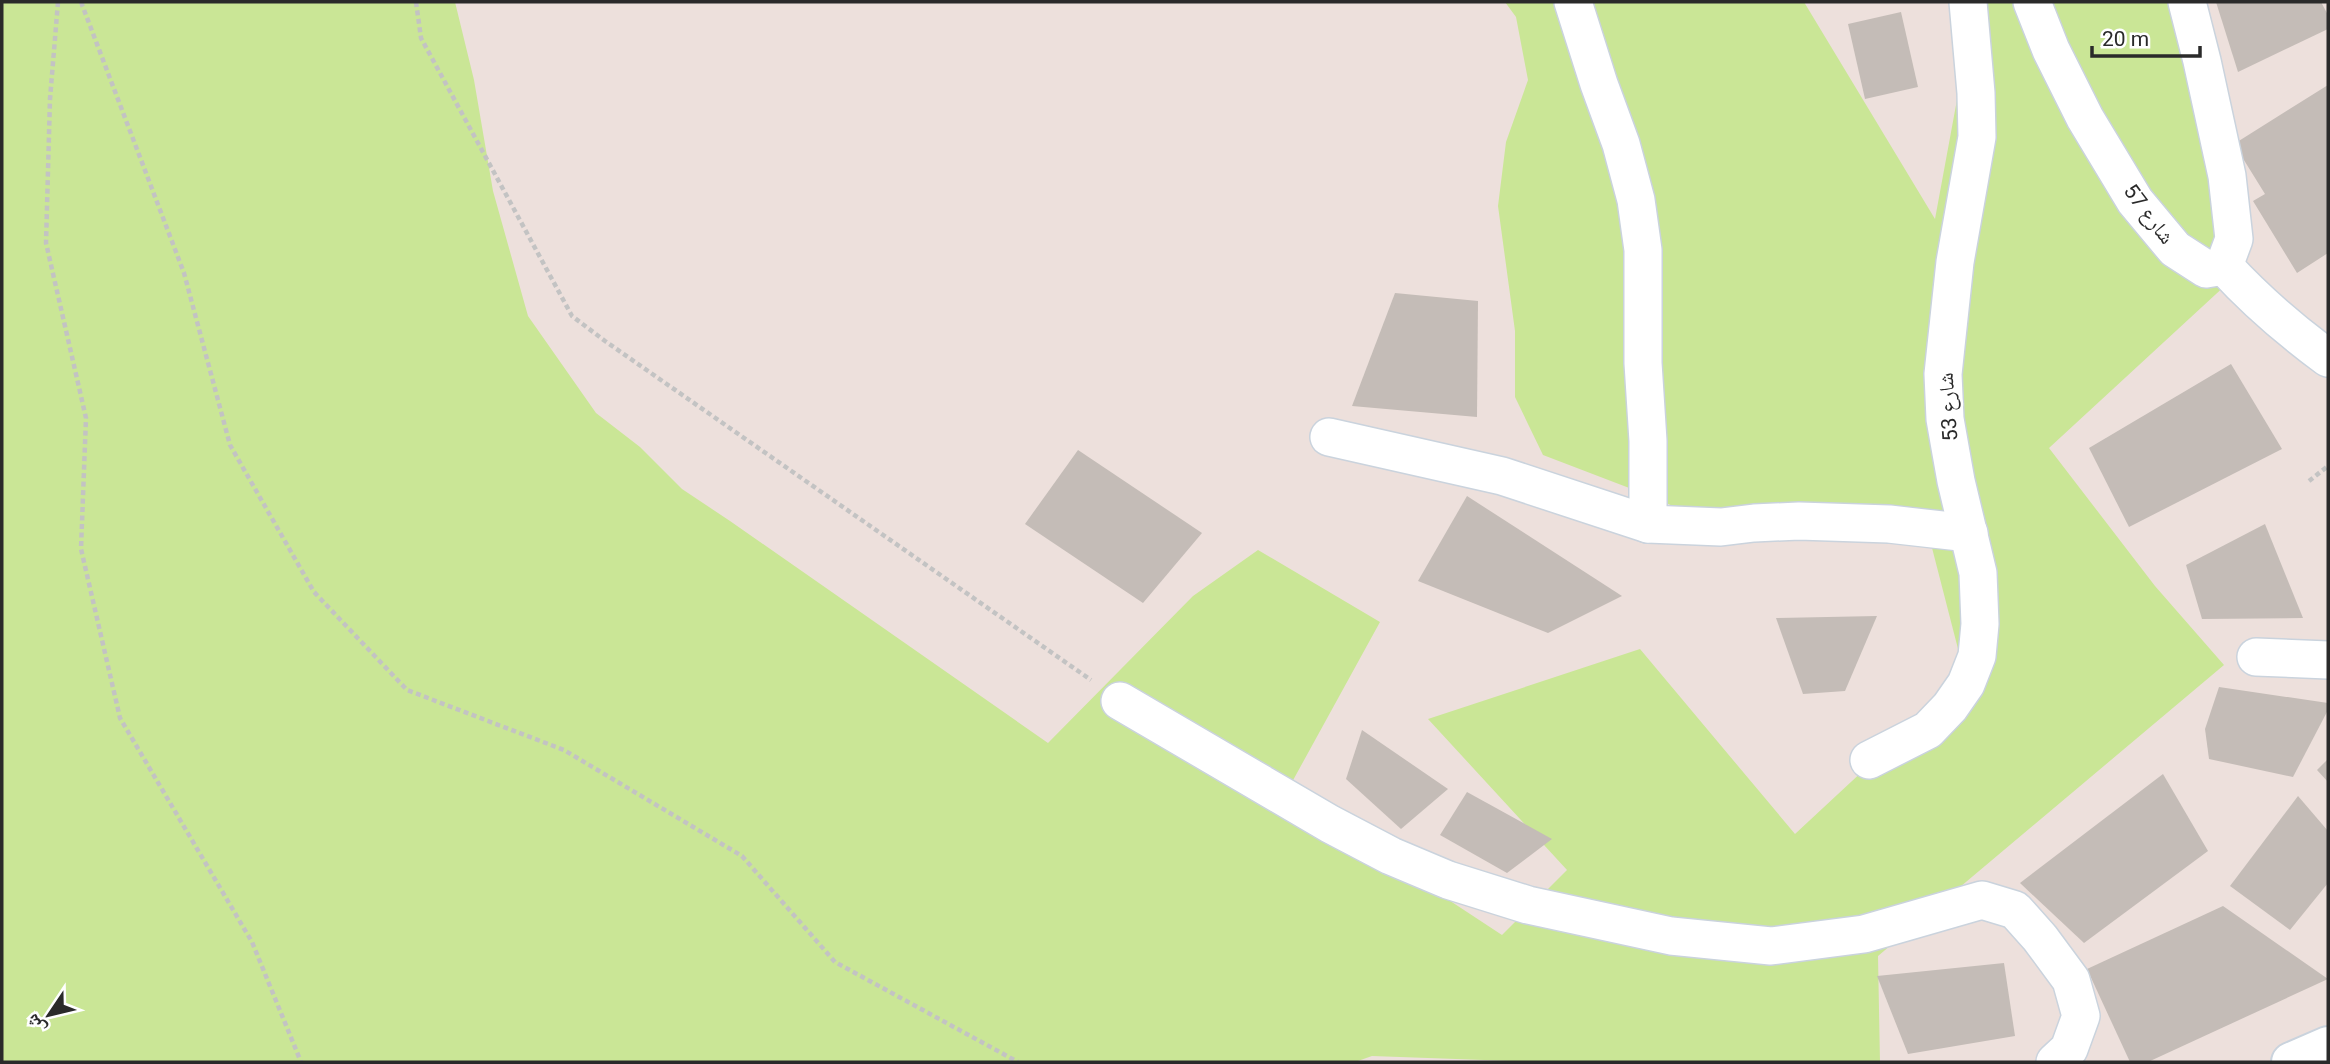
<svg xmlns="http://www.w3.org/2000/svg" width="2330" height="1064" font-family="Roboto,'Noto Naskh Arabic',sans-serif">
  <rect width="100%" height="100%" fill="#ede0dc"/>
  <!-- green -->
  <polygon fill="#cae696" points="2,2 455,2 474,80 493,191 528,316 596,413 640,447 682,489 730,521 1048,743 1193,596 1258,550 1380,622 1286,793 1502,935 1567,870 1428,719 1640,649 1795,834 1965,676 1931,544 1708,523 1658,499 1543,455 1515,397 1515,331 1498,206 1506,142 1528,80 1516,17 1505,2 1804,2 1935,219 1975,2 2172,2 2241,271 2049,448 2155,586 2224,665 1878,956 1880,1062 1541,1062 1372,1056 1355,1062 2,1062"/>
  <!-- building -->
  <g fill="#c4bcb7">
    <polygon points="2216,2 2321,2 2328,15 2328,29 2238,72"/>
    <polygon points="1901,12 1918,87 1865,99 1848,24"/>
    <polygon points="2328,85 2328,253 2297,273 2253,201 2265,194 2234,144"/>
    <polygon points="1395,293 1478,301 1477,417 1352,406"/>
    <polygon points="2231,364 2282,449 2129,527 2089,448"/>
    <polygon points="1078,450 1202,533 1143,603 1025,524"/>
    <polygon points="1467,496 1622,596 1548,633 1418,581"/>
    <polygon points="2265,524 2303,618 2202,619 2186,565"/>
    <polygon points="1877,616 1845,691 1803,694 1776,618"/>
    <polygon points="2219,687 2328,703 2328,710 2293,777 2209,759 2205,729"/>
    <polygon points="1362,730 1448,789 1401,829 1346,779"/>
    <polygon points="2328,759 2328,782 2317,770"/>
    <polygon points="2163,774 2208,851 2084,943 2020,883"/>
    <polygon points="1467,792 1552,839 1507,873 1440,835"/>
    <polygon points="2298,796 2328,831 2328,883 2290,930 2230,886"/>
    <polygon points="2223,906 2328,979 2148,1062 2130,1062 2087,969"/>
    <polygon points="2004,963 2015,1036 1908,1054 1877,976"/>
  </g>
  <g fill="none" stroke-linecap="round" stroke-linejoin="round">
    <defs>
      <g id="street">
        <polyline points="1573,2 1599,84 1621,144 1636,200 1643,250 1643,363 1648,441 1648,524"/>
        <polyline points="2032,2 2051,50 2085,118 2135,201 2175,249 2206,269 2224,266 2234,239 2227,176 2202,61 2187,2"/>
        <path d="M2224,266c32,35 66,64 104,92"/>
        <polyline points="1329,437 1502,476 1648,524 1721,527 1754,523 1799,521 1889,524 1969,533"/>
        <polyline points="2256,657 2328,660"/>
        <polyline points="1120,701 1330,824 1391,856 1448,880 1528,905 1671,936 1771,946 1864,934 1982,900 2015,910 2040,938 2071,980 2081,1016 2069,1049 2055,1062"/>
        <polyline points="1869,760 1928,730 1950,707 1966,684 1977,656 1980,624 1978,573 1956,481 1945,419 1943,374 1955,262 1977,137 1976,93 1968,2"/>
      </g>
      <polyline id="secondary" points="2291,1062 2328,1046"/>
    </defs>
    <!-- street casing -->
    <use href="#street" stroke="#cad3dd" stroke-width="40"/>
    <!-- secondary casing -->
    <use href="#secondary" stroke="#cad3dd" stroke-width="42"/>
    <!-- path -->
    <g stroke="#c3c3c3" stroke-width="4.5" stroke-dasharray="5 3.5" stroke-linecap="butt">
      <polyline points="58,2 50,99 46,243 86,418 81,549 120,718 252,942 301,1062"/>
      <polyline points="81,2 184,273 230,445 314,592 407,690 564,750 742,856 835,962 1018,1062"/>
      <polyline points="416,2 421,38 572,316 605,341 1091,680"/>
      <polyline points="2309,481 2328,466"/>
    </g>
    <!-- street -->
    <use href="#street" stroke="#fff" stroke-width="37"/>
    <!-- secondary -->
    <use href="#secondary" stroke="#fff" stroke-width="38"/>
  </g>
  <g text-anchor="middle" stroke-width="5" stroke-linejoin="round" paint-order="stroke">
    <!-- street labels -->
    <g font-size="21" fill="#2a2a2a" stroke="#fff">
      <text transform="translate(2149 214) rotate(53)" y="7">شارع 57</text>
      <text transform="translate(1948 407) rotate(-94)" y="7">شارع 53</text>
    </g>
  </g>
  <!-- border -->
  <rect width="2330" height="1064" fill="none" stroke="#2a2a2a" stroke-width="7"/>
  <!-- north arrow -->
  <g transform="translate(49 1015) rotate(235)" stroke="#ffffff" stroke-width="5" paint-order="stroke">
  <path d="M0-5L12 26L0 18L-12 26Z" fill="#2a2a2a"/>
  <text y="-10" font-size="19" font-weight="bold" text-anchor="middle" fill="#2a2a2a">ش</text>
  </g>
  <!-- scale -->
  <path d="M2092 46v10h108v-10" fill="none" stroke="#2a2a2a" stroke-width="3.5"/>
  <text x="2102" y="46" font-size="21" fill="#2a2a2a" stroke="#ffffff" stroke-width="5" paint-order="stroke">20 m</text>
</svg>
